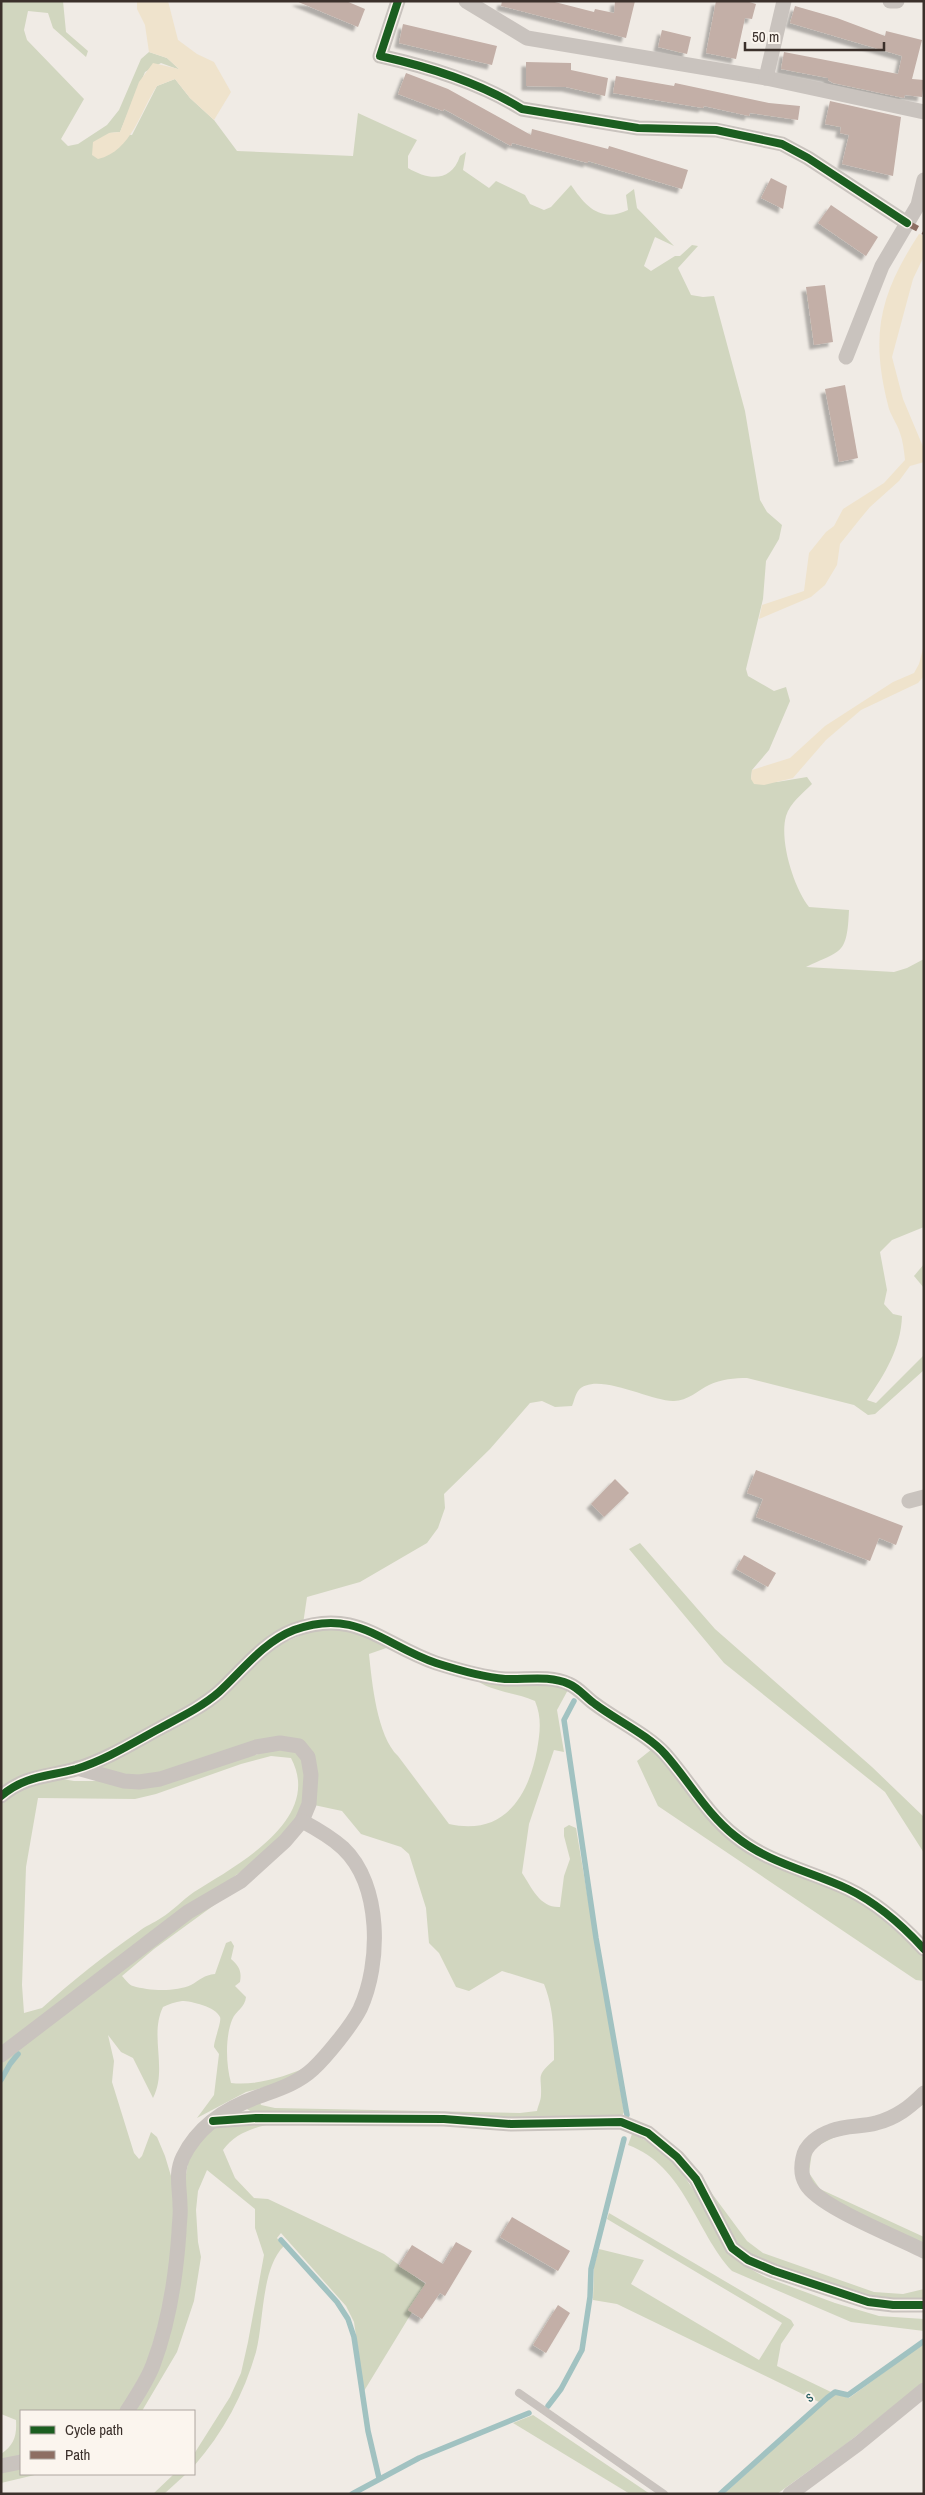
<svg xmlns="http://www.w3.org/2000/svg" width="925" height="2495" font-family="'Archivo Narrow',sans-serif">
  <defs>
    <filter id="shadow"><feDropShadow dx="-4.5" dy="4.5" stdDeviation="1" flood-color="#0004"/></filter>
  </defs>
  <rect width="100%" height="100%" fill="#f0ebe5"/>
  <!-- green -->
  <g fill="#d1d6bf" fill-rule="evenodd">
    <path d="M1,1h62l3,31 22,19 -2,6 -33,-29 -5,-15 -20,-2 -4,19 3,10 57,59 -23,40 7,7 10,-2 29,-19 12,-15 22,-51 8,-7 18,6 13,12 -19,-7 -16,9 -25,60 -11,1 23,2 25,-49 18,-7 15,19 24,22 23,31 116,5 5,-43 59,27 -9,16v12c20,12 43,15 52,-12l6,-4 -3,18 26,18 7,-7 29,14 5,9 14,6 7,-3 20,-22c15,22 30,38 57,25l-2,-15 8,-6 3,19 37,38 -19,-9 -11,29 7,5 24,-15h5l12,-11 6,1 -20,22 13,27 12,2 11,-1 31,115 15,89 7,12 15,13 -3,14 -13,22 -3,38 -17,70 2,7 26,15 12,-4 4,14 -21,49 -17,20 -1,9 26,3 30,-5 5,7c-9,9 -22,19 -26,32 -7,25 8,72 23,91l40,3c-2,45 -7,40 -43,57l88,5 13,-4 17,-9v268l-32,13 -12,12 7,38 -3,14 9,10 9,2c-1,32 -17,58 -35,84l9,3 48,-48v15l-49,44 -7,1 -14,-10 -107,-27c-12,0 -26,1 -38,7 -10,5 -22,16 -35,16 -23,1 -79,-31 -96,-10 -3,4 -4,11 -6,15l-17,1 -13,-6 -12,2 -40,46 -46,45 1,14 -7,20 -11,15 -67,39 -53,15 -4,27 -89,67 -112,63 -101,37z"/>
    <polygon points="924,1264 924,1288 914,1276"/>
    <polygon points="640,1543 715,1629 872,1767 924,1817 924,1853 885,1792 724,1663 629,1549"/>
    <path d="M315,1629l41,1 36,16 -23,8c3,29 8,82 29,102l51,68c54,12 79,-26 88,-74 3,-18 5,-32 -2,-49 -19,-9 -46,-9 -61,-23l95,10 -12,22 7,42 -10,-2 -25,74 -7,49c10,15 18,35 38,34l4,-31 6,-17 -6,-23v-8l5,-3 7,3 48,284 -3,6 -45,2 -322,-7 -9,-5 14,-8 2,5 14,3 245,5 17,-2c1,-5 4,-11 4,-16 1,-20 -6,-18 13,-35 0,-27 0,-51 -10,-76l-42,-13 -33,20 -13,-4 -17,-34 -10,-10 -3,-35 -17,-54 -8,-7 -40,-13 -19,-23 -28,-6 -13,-64 -162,36 -33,-6 -6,-5 61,-34 113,-85z"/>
    <path d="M281,1748l15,3 7,8 3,16 -3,28 -6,16 -39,40 -257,189v-246l13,-11 37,-14 23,4h29l125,-19zM271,1756l20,2c33,62 -56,108 -97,134 -12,8 -21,19 -33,26 -7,5 -16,8 -23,14 -33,23 -66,49 -96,76l-18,5 -2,-28 4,-118 12,-69 97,1 21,-5 85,-30z"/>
    <polygon points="652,1749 720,1829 869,1907 924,1956 924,1981 916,1980 658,1806 637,1761"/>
    <path d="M217,1903l-63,46 -32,27c3,3 7,9 11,10 16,5 43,6 58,-1 9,-5 13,-10 24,-11l11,-31 5,-2 3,5 -3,13c8,7 11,12 9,23l-5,4 11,11c-1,11 -10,13 -14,23 -7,18 -6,45 -1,63 27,3 55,-7 79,-17l-22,15 -42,11 -49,26 17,-23 5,-41 -5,-7c0,-7 8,-26 6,-30 -4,-10 -29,-16 -38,-16 -7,1 -13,3 -19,6 -14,29 5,62 -10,91l-20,-40 -12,-6 -13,-17 6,26 -2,21 22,71 5,6 3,-3 9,-24 6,5 8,19 6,20 5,31 -11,95 -18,62 -27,47h-99v44l-20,5v-6c13,-9 16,-18 15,-34l-15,-6v-333l9,-17 9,-9 -10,8 -8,16v-17l190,-145z"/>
    <polygon points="924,2098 924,2104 900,2121 835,2137 819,2145 812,2152 809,2173 820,2189 924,2237 924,2248 833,2202 809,2184 805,2164 817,2143"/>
    <path d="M275,2123c-20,4 -40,10 -52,27l12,28 19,20 14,1 116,55 44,32 -64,105 -10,-69 -8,-16 -65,-73 -4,5 7,8c-23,22 -20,76 -28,106 -12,42 -33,81 -62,114v-12l36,-57 11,-24 7,-31 16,-87 -9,-27v-19l-48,-39 -9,21 -2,19 2,32 3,15 -7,44 -17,51 -35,59h-9l20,-30 35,-219 6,-16 22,-22z"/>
    <path d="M632,2134c19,7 34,21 48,36l65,96 20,11 70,26 44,13 45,3v12l-73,-9 -119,-51c-37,-40 -47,-105 -104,-126z"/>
    <polygon points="699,2176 747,2241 763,2253 874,2292 903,2294 924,2289 924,2301 868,2298 776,2268 736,2245"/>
    <polygon points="609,2213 791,2320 794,2325 781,2344 777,2366 831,2392 819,2402 617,2304 593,2300 594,2266 599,2249 644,2260 631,2284 759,2360 782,2323 607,2219"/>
    <polygon points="924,2343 924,2382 846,2444 777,2494 724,2494 828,2399 836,2394 849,2398"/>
    <polygon points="533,2415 650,2494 630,2494 513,2423"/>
    <polygon points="21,2467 21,2474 39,2474 1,2483 1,2473"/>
    <polygon points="174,2474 186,2474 164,2494 153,2494"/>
  </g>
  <!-- sand -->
  <g fill="#efe3cc">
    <path d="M137,1h31l10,39 19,14 17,8 17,30 -17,28 -24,-22 -15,-19 -18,7c-17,25 -25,65 -59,73l-6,-4 1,-13 16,-9 11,-1 19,-50 14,-19 26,6 -12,-11 -18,-6 -4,-27 -8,-16z"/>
    <path d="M919,234l5,2v20l-11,23 -21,78 11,42 21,50v13l-14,4 -11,15 -29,26 -10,12 -20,25 -3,21 -12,20 -14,12 -52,22 3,-14 42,-14 5,-38 17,-21 8,-6 9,-17 41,-26 21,-23c-1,-9 -2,-19 -5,-27 -3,-10 -10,-18 -12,-28 -18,-71 -8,-111 31,-171z"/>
    <polygon points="924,645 924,676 918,683 861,710 826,740 793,778 764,785 754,784 751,779 752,770 790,758 825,726 893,682 914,673 919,664"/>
  </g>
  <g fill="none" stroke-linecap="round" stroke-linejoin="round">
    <!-- stream -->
    <g stroke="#a1c2c1" stroke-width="5.5">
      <polyline points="574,1701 564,1720 596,1938 627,2115"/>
      <polyline points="1,2080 10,2064 18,2054"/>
      <polyline points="281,2240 337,2302 348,2319 354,2337 368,2431 379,2478"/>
      <polyline points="548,2406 561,2389 582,2350 590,2297 591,2269 624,2139"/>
      <polyline points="352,2494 419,2458 529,2413"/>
      <polyline points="720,2494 827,2398 835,2392 848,2395 924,2341"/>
    </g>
  </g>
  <!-- building -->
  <g fill="#c3afa7" filter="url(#shadow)">
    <polygon points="296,1 346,1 365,9 358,27"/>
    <polygon points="502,1 551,1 594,12 595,9 614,13 615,1 635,1 626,38 501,6"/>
    <polygon points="716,1 746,1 756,4 752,19 745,18 736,59 706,53"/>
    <polygon points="795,6 837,18 885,36 886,31 922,40 912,79 924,80 922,97 905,95 904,98 833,83 828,80 828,78 781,69 784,52 898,74 902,56 790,23"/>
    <polygon points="403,24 497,46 492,65 399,43"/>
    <polygon points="662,30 691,37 687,54 658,47"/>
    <polygon points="526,62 571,63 571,70 608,78 605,96 566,87 526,86"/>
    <polygon points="406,73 448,89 531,135 532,129 608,149 609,146 688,170 682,189 588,161 588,163 512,143 511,146 444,109 443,111 398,94"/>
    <polygon points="616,76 674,86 675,83 769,103 800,106 798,120 750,113 749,116 704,106 703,108 613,93"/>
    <polygon points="830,101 901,117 893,176 842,164 849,135 840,133 841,127 825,124"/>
    <polygon points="771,178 787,186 783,209 761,198"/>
    <polygon points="831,205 878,237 866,256 818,223"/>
    <polygon points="825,285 833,342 814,345 806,287"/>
    <polygon points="845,385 858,458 839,462 825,389"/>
    <polygon points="756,1470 903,1526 896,1545 879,1538 870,1561 756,1517 763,1499 747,1493"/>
    <polygon points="615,1479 629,1493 604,1517 591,1504"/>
    <polygon points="744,1555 776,1573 768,1587 736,1569"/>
    <polygon points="512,2217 570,2251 558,2271 500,2237"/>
    <polygon points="456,2242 472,2251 445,2296 440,2293 422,2319 408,2310 426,2283 399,2266 412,2245 443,2264"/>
    <polygon points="558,2305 570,2313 546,2353 533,2345"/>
  </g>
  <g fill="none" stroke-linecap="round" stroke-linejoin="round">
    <!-- lane -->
    <polyline stroke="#c9c3be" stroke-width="8" points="519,2393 664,2494"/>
    <!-- street -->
    <g stroke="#c9c3be" stroke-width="15">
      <path d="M398,1l-18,55c49,11 99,26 142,53l116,19 78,2 66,14 26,14 99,65"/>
      <polyline points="466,1 527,38 766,78 924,112"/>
      <polyline points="890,1 897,1"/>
      <polyline points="766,78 784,1"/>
      <polyline points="846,357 882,266 918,205 924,180"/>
      <polyline points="909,1501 924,1497"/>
      <path d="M1,1796c25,-21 46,-19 75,-27 30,-9 60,-28 88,-43 19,-10 39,-20 55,-34 23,-21 44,-50 75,-62 62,-23 89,15 142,33 22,7 46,14 69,16 21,1 44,-4 64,5 10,4 17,14 26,20 21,16 53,31 70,50 24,27 41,59 70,82 33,27 75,35 113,53 29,14 54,36 76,60"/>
      <polyline points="1,2055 188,1912 241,1881 285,1841 302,1821 309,1804 311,1775 308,1757 299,1746 280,1743 256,1747 160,1779 139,1782 124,1781 77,1768"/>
      <path d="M924,2093c-14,14 -28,25 -48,30 -14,4 -30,2 -45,8 -12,4 -26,14 -28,27 -2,9 -2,18 3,26 13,23 91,53 118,67"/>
      <polyline points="213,2121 256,2118 444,2119 511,2124 621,2122 648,2133 677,2157 696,2179 732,2248 748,2260 774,2271 868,2302 893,2305 924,2305"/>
      <path d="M127,2411c9,-14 20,-30 26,-46 16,-42 23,-89 26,-133 0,-9 2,-18 1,-26 0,-17 -5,-33 3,-49 15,-31 45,-50 77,-61 19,-7 38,-13 53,-27 13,-12 39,-44 47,-60 21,-45 22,-124 -17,-161 -12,-11 -26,-19 -41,-27"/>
      <polyline points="1,2466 21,2462"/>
      <polyline points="790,2494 858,2444 924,2390"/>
    </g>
    <!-- quiet -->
    <polyline stroke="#8d6e63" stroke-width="6" stroke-dasharray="12 6" stroke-linecap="butt" points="907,223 924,232"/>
    <defs>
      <g id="cycleway">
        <path d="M398,1l-18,55c49,11 99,26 142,53l116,19 78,2 66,14 26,14 99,65"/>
        <path d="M1,1796c25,-21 46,-19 75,-27 30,-9 60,-28 88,-43 19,-10 39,-20 55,-34 23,-21 44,-50 75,-62 62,-23 89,15 142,33 22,7 46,14 69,16 21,1 44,-4 64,5 10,4 17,14 26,20 21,16 53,31 70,50 24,27 41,59 70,82 33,27 75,35 113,53 29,14 54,36 76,60"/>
        <polyline points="213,2121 256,2118 444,2119 511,2124 621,2122 648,2133 677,2157 696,2179 732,2248 748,2260 774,2271 868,2302 893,2305 924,2305"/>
      </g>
    </defs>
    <!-- cycleway casing -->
    <use href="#cycleway" stroke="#fbf5ee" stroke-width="11"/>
    <!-- cycleway -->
    <use href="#cycleway" stroke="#1b5e20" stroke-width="8"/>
  </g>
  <g text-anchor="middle" stroke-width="4" stroke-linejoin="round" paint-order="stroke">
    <!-- water labels -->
    <g font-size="15" font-style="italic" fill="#1f5a5e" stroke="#fbf5ee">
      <text transform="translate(809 2397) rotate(-42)" y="5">s</text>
    </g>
  </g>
  <!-- border -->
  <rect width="925" height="2495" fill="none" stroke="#3b302b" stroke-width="5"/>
  <!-- legend -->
  <rect x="20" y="2410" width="175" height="65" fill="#fbf5ee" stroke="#aea6a0"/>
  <rect x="30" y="2426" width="25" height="8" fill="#1b5e20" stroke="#aea6a0"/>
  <text x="65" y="2435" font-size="15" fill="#3b302b">Cycle path</text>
  <rect x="30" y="2451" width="25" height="8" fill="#8d6e63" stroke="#aea6a0"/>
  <text x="65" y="2460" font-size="15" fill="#3b302b">Path</text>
  <!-- scale -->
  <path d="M745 42v8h139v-8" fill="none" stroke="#3b302b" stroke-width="2.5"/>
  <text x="752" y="42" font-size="15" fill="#3b302b" stroke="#fbf5ee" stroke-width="4" paint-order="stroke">50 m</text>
</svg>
